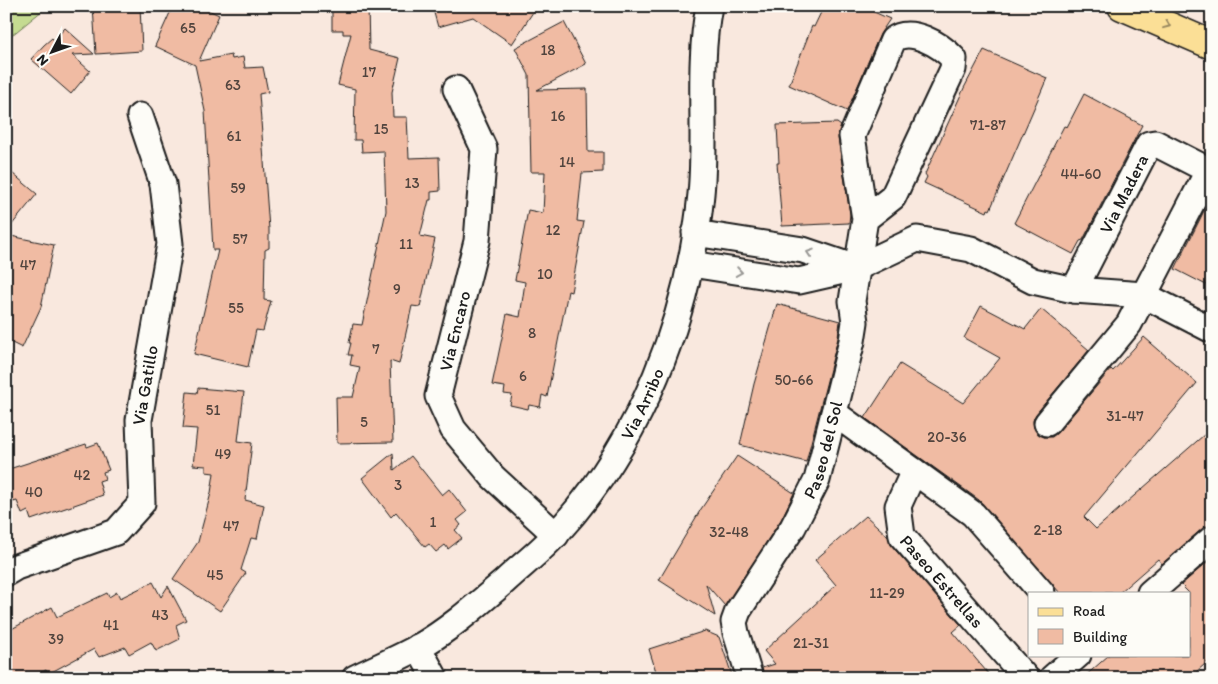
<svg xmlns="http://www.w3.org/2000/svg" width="1218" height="684" font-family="Itim,sans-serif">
  <rect width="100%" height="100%" fill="#f9e8de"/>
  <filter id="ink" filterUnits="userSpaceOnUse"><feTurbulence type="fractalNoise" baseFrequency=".02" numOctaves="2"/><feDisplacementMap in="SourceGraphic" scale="10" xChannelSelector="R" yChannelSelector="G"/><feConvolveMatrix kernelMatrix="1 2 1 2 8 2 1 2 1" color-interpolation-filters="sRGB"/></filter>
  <g filter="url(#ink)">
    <!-- green -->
    <polygon fill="#c5db91" stroke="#707c56" points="6,6 48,6 6,40"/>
    <!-- building -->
    <g fill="#f0bba3" stroke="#1c1c1c">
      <polygon points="93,6 140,6 142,51 96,54"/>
      <polygon points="173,6 200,6 219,15 199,61 231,55 232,59 243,57 245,68 263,67 268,92 259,94 269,229 269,248 265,250 264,300 271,301 263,331 256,330 248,367 194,354 218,250 213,250 205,111 195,65 155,46"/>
      <polygon points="332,6 368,6 369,50 400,58 392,92 393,117 407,117 409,158 439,157 440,191 431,192 431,200 429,200 420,236 435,239 420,307 412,306 399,364 390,361 393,442 337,443 336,397 353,397 360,367 350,365 352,355 348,355 351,343 349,343 353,324 362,325 386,211 384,151 362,152 361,140 354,140 355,89 338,85 351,34 343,34 343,30 332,30"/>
      <polygon points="432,6 537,6 512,44 473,17 438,27"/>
      <polygon points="824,6 860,6 890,19 880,34 847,111 789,85 812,26 814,27"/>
      <polygon points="564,22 586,64 537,90 587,89 588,152 603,152 603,172 582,173 577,221 584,222 571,292 568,291 547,397 542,395 540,407 529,405 528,409 510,405 512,395 504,394 505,387 492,385 507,314 520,317 525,282 515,280 528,210 543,213 545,172 531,172 529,75 515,48"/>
      <polygon points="65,28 94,54 72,55 90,71 71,94 31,59 44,45 52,38 54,40"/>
      <polygon points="984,50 1047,78 990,210 988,209 987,212 924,183 927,177 925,174 964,88"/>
      <polygon points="1084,94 1142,125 1083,240 1080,241 1073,254 1014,223 1064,126 1067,127"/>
      <polygon points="837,123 841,126 838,138 850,214 849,223 782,226 777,163 779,163 777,125"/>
      <polygon points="6,168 37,194 6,232"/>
      <polygon points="1212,195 1212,288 1175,269"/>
      <polygon points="6,235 54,245 41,307 22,348 6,340"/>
      <polygon points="777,304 840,321 838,338 806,462 740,445 754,384"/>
      <polygon points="981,306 1025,329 1041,309 1089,350 1036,414 1033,421 1034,428 1044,437 1052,437 1058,432 1111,369 1113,371 1144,337 1197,383 1084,517 1096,529 1212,428 1212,525 1203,528 1162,564 1158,559 1119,593 1060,593 979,500 865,418 900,364 963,403 1000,358 964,338"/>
      <polygon points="198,388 244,392 238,441 252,443 245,500 264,505 257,539 251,538 241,570 246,573 220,611 173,579 198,542 211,493 214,473 206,472 206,466 193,465 197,429 183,428 187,392 197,393"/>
      <polygon points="98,443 109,470 103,472 105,479 99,481 103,495 31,520 28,511 22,514 17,501 13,502 6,483 6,470 86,444 87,447"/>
      <polygon points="393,453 394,470 411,456 442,495 449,489 467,512 457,520 461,525 455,530 462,538 448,549 445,545 436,552 429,544 425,547 396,512 391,517 362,478"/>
      <polygon points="737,456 794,493 781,520 725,606 706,584 715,616 659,580 701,509"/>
      <polygon points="866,516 888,536 891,545 961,625 953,632 992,678 764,678 762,668 775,664 764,651 836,585 815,560"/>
      <polygon points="1212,558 1212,658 1189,678 1083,678 1109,655 1189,655 1189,593 1181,585"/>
      <polygon points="153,582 161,597 168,586 186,620 176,625 180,639 156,651 151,642 129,654 125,647 99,657 94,649 48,674 46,670 32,678 6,678 6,632 52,607 57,617 107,593 109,597 117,592 120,598"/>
      <polygon points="705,631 719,637 733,678 658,678 649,649"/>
    </g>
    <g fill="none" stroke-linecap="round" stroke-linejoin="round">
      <defs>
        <g id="minor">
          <polyline points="456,89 484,149 477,241 438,396 453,429 493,477 556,535"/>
          <polyline points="695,233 803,250 856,268"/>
          <polyline points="691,264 799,281 856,268 917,239 971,249 1033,281 1074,290 1144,295 1212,330"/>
          <polyline points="834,413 973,514 1042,593"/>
          <polyline points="1047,423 1129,324 1204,179 1206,174 1202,167 1155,143 1149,144 1074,290"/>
          <path id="s1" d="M914,471l-16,35 4,30 124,142"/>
          <path id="s2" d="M6,573l10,-6 100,-35 26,-29 -3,-83 31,-176 -7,-60 -23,-68"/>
          <polyline points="1150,593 1212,539"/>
          <polyline points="418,647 435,678"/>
          <path id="s3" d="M355,678c20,-10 42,-19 62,-30 32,-18 60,-43 88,-67 17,-16 36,-30 51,-47 85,-92 133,-216 145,-340 6,-62 -4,-126 8,-188"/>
          <path id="s4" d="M750,678l-14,-45 -2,-11 4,-11 55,-84 24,-47 35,-139 3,-19 -3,-21 13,-82 -13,-83 41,-96c17,-14 48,5 61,19l-1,10 -60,128 -28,22"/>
          <polyline points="1052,678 1078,655"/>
        </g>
        <polyline id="major" points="1122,6 1212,45"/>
      </defs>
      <!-- minor casing -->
      <use href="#minor" stroke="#1c1c1c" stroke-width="29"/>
      <!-- major casing -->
      <use href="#major" stroke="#1c1c1c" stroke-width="31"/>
      <!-- minor -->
      <use href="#minor" stroke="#fdfcf7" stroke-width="25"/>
      <!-- major -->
      <use href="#major" stroke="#fbdf96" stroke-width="28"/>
    </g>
    <!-- one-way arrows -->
    <defs><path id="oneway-chevron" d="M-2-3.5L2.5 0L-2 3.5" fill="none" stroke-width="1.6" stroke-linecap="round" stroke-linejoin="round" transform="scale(1.25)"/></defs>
    <use stroke="#97875f" href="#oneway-chevron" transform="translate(1167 25) rotate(22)"/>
    <g stroke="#989794">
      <use href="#oneway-chevron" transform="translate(810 253) rotate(-162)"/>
      <use href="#oneway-chevron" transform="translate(739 272) rotate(9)"/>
    </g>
  </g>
  <g text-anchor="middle" stroke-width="5" stroke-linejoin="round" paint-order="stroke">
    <!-- number labels -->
    <g font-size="15" fill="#51443e">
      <text x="188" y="33">65</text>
      <text x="548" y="55">18</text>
      <text x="369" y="77">17</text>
      <text x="233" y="90">63</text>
      <text x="558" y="121">16</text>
      <text x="988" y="130">71-87</text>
      <text x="381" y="134">15</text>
      <text x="234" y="141">61</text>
      <text x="567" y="167">14</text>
      <text x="1081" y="179">44-60</text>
      <text x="412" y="188">13</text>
      <text x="238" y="193">59</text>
      <text x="553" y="235">12</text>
      <text x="240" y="244">57</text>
      <text x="406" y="249">11</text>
      <text x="28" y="270">47</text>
      <text x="545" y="279">10</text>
      <text x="397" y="294">9</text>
      <text x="236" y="313">55</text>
      <text x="532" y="338">8</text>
      <text x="376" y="354">7</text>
      <text x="523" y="381">6</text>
      <text x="794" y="385">50-66</text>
      <text x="213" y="415">51</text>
      <text x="1125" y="421">31-47</text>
      <text x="364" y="427">5</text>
      <text x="947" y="442">20-36</text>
      <text x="223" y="459">49</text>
      <text x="82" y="480">42</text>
      <text x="398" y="490">3</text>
      <text x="34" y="497">40</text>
      <text x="433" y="527">1</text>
      <text x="231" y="531">47</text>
      <text x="1048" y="535">2-18</text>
      <text x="729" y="537">32-48</text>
      <text x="215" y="580">45</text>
      <text x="887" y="598">11-29</text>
      <text x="160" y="620">43</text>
      <text x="111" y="630">41</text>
      <text x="56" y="644">39</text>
      <text x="811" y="648">21-31</text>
    </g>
    <!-- street labels -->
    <g font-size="18" fill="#1c1c1c" stroke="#fdfcf7">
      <text transform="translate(1124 194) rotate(-63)" y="6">Via Madera</text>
      <text transform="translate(455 331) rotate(-76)" y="6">Via Encaro</text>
      <text dy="6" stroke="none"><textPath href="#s2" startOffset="275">Via Gatillo</textPath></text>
      <text dy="6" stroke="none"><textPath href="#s3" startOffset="406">Via Arribo</textPath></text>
      <text dy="6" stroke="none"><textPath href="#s4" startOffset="254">Paseo del Sol</textPath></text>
      <text dy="6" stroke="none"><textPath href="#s1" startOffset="129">Paseo Estrellas</textPath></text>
    </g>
  </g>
  <!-- margin -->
  <rect width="1218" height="684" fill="none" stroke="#fdfcf7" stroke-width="25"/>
  <rect x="12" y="12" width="1193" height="659" fill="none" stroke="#1c1c1c" stroke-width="2" filter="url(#ink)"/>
  <!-- legend -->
  <rect x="1028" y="592" width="162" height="65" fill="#fdfcf7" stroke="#a3a29f"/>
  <rect x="1038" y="608" width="25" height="8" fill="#fbdf96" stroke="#a3a29f"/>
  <text x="1073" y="616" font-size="15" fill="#1c1c1c">Road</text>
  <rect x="1038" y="629" width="25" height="15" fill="#f0bba3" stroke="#a3a29f"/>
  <text x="1073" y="642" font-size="15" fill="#1c1c1c">Building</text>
  <!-- north arrow -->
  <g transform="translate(52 52) rotate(229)" stroke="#fdfcf7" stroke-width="4" paint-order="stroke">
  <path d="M0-4L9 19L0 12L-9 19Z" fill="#1c1c1c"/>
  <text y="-8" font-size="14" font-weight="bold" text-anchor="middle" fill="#1c1c1c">N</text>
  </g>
</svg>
